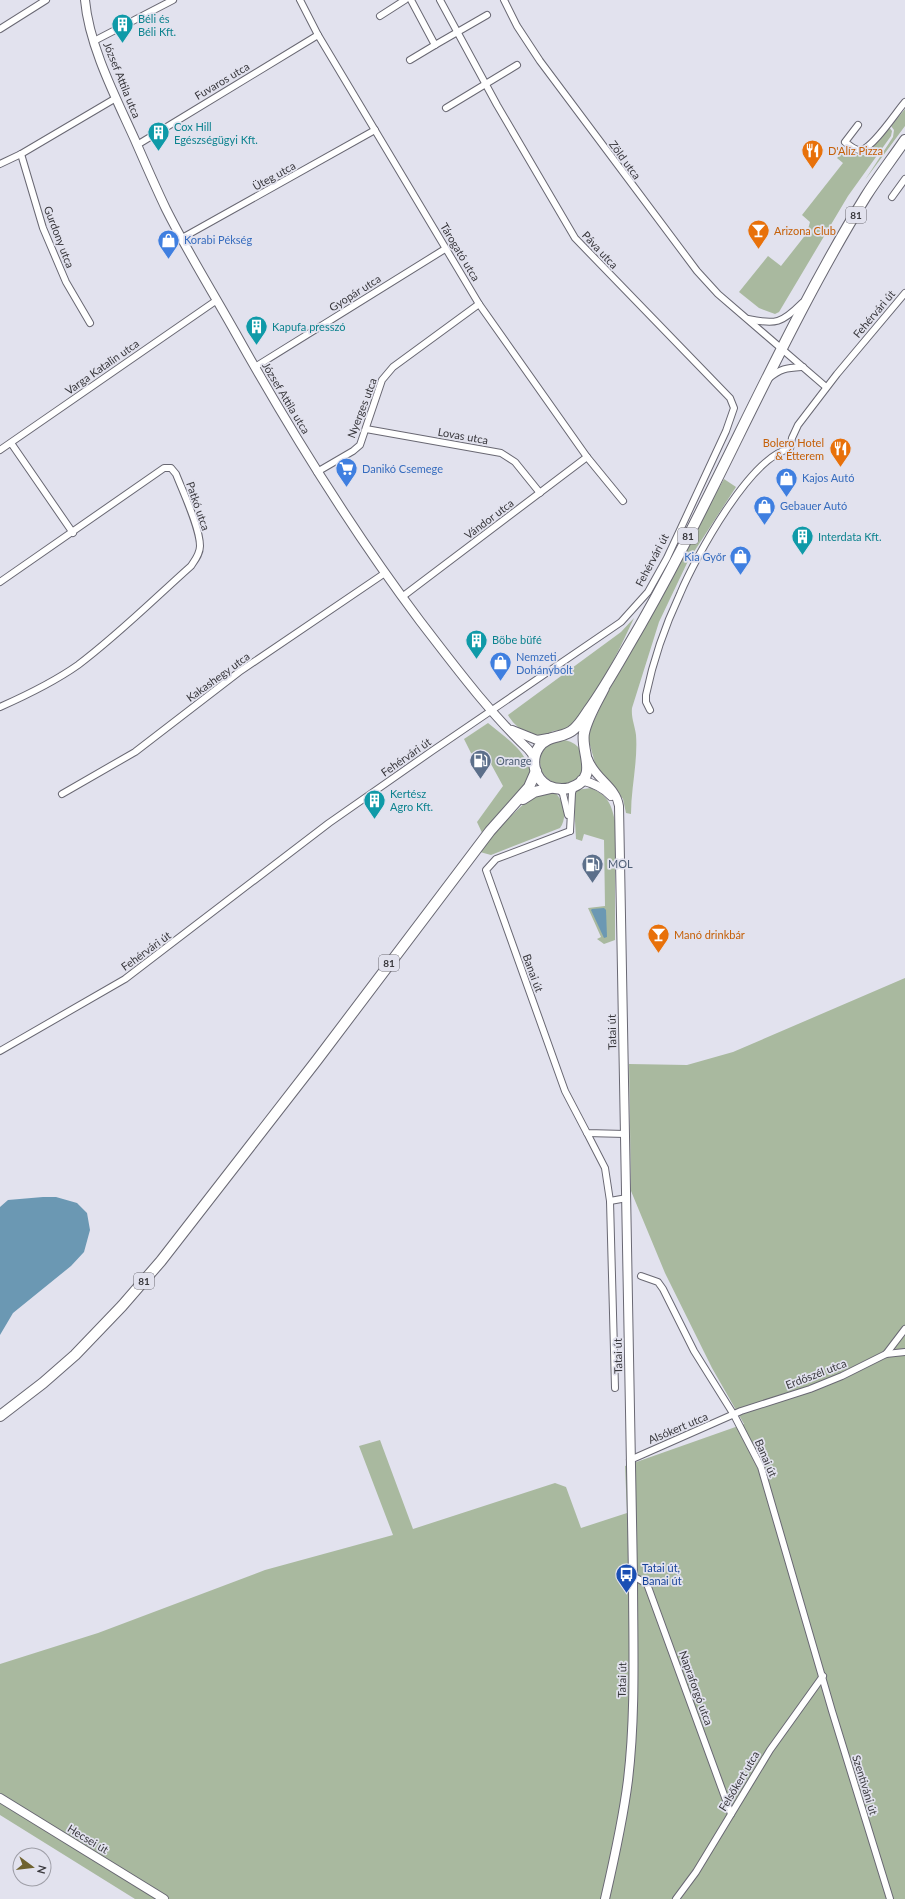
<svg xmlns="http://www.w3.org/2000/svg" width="905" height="1899" font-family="Lato,sans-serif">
  <rect width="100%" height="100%" fill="#e2e2ee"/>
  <!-- green -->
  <g fill="#a9b99f">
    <polygon points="905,109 905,126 865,180 893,137 894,130 891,126"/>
    <polygon points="889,127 892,131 891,136 848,196 779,312 775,314 759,308 739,292 768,256 781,266 807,233 810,222 802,215 843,163 837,158 846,149 855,155 866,155"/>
    <path d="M724,479l12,8 -48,74 -29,61 -27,86c-1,10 3,18 4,27 2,26 -5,53 -5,79l-5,-1 -3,-14 -10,-13 -13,-12 -5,-11 -7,-25 3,-11 14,-30 56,-98 34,-69z"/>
    <path d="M634,618c-18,39 -37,77 -65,110 -5,2 -11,2 -16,3 -3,1 -5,3 -8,4 -13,6 -32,-10 -37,-20l113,-83z"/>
    <path d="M488,723c18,15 44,31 42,56l-46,58 -7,-15 26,-36 -12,-22 -20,-11 -7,-14z"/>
    <circle cx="562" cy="762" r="22"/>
    <path d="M591,788c17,8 20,15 24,33v119l-11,4 -7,-5 4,-2 -13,-29 17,-2 -1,-66 -20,-6 -2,7 -6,-2 -2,-36 2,-13z"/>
    <path d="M553,791c11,8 15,26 7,37l-69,27 -11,-3 17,-23 33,-31z"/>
    <polygon points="905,978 905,1899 135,1899 0,1815 0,1664 98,1633 265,1570 393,1535 359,1446 380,1440 413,1529 555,1483 566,1487 581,1528 627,1513 625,1466 744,1424 712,1368 665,1273 631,1191 629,1064 687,1065 733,1052"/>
  </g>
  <!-- water -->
  <g fill="#6b98b3">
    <polygon points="604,908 606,910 607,937 604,938 591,910 592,909"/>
    <polygon points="43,1197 56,1197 77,1203 87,1213 90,1230 84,1252 71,1266 13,1313 0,1335 0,1207 8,1200"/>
  </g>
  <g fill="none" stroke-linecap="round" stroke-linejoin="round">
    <defs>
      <g id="minor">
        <polyline points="300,0 318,35 479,304 587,457 623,501"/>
        <polyline points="411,0 435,45 487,15"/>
        <polyline points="504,0 517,26 540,61 697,271 718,294 826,387"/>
        <polyline points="380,16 405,0"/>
        <polyline points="0,29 46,0"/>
        <polyline points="94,41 173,0"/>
        <polyline points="410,60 435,45"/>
        <polyline points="446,108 517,65"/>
        <path d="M858,125l-13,17c4,3 10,9 16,8 12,-2 36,-39 44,-48"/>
        <polyline points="137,145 318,35"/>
        <polyline points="21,154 43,228 66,282 90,323"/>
        <polyline points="0,164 21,154 116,98"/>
        <polyline points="892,197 905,179"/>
        <polyline points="182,238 375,130"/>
        <path d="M748,319c28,6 34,4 54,-16"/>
        <polyline points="255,367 445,249"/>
        <path d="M768,379c13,-11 19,-11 35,-12"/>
        <polyline points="366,429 501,453 515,462 540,493"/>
        <polyline points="11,443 73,533"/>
        <polyline points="0,450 217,300"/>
        <polyline points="317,472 353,451 360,445 382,380 393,367 479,304"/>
        <path d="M0,582l164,-114h7l5,6c7,18 24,54 24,72 0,8 -5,14 -9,20 -37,33 -73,69 -113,99 -24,17 -51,30 -78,42"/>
        <polyline points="402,597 587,457"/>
        <path d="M650,710l-4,-8v-7c7,-34 19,-69 34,-101 15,-36 71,-139 110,-145l2,-11 6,-13 39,-51 68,-81"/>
        <polyline points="559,789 563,794 568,815"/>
        <polyline points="62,794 135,752 239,672 385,573"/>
        <polyline points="570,831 496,859 486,870 565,1091 587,1133 625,1134"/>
        <polyline points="570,831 572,793 574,786"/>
        <polyline points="0,1051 125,979 329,823 432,751 621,622 648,592 667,558 726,431 734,408 730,398 575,238 497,105 440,0"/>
        <polyline points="587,1133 605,1168 610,1201 615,1388"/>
        <polyline points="610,1201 627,1198"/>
        <polyline points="641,1276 658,1282 663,1289 694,1351 734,1415 761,1467 832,1711 890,1899"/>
        <polyline points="886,1354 905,1329"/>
        <polyline points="630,1460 741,1411 810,1389 842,1376 886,1354 905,1352"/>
        <polyline points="633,1576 647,1584 731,1814"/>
        <polyline points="676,1899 696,1872 770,1750 823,1676"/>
      </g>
      <g id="tertiary">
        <path d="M85,0c4,46 31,98 50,140 10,23 20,46 31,69 21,42 46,82 69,123 56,100 116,197 185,289 34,44 67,89 108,128l4,5 2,7"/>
        <polyline points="512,730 537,740 548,738"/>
        <path d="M588,759c7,20 28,27 31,47l14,770c0,68 3,136 -5,204 -5,40 -14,80 -23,119"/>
        <path d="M581,780c12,3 22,7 30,16"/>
        <polyline points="0,1798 164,1899"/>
      </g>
      <g id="primary">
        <path d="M604,688c-7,14 -17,30 -20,45 -4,19 17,45 -14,55 -8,2 -15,1 -22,-2 -14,-8 -18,-26 -9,-39 9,-13 25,-8 35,-18 6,-5 10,-12 14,-18 14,-19 26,-40 38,-61 87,-147 150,-308 240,-454 12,-19 26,-37 39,-56"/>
        <polyline points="523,799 534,792 551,788"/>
        <polyline points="0,1416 43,1383 75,1355 122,1306 161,1261 317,1060 490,831 529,787 536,771"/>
      </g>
    </defs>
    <!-- minor casing -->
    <use href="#minor" stroke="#696873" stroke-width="8"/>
    <!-- tertiary casing -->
    <use href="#tertiary" stroke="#696873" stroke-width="10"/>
    <!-- primary casing -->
    <use href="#primary" stroke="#696873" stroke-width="12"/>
    <!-- minor -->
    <use href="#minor" stroke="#fff" stroke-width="6"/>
    <!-- tertiary -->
    <use href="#tertiary" stroke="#fff" stroke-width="8"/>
    <!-- primary -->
    <use href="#primary" stroke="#fff" stroke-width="10"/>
  </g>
  <!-- icons -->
  <defs>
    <symbol id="building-pin" viewBox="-11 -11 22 30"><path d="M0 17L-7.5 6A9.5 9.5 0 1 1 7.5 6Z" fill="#0f9aa8" stroke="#e2e2ee"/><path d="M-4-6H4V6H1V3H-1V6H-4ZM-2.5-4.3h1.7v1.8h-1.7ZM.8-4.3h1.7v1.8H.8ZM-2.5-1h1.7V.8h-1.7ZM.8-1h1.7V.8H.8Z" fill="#fff"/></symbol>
    <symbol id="restaurant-pin" viewBox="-11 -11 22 30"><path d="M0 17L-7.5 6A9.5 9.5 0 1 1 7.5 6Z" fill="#e8710a" stroke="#e2e2ee"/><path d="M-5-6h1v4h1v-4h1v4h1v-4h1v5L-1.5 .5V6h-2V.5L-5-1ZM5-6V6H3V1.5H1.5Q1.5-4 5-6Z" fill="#fff"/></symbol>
    <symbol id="bar-pin" viewBox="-11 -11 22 30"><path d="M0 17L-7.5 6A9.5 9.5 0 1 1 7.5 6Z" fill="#e8710a" stroke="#e2e2ee"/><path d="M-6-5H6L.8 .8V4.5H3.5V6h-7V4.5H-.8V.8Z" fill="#fff"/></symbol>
    <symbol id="shop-pin" viewBox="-11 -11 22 30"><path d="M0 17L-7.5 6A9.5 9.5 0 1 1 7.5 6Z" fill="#3f7fe0" stroke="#e2e2ee"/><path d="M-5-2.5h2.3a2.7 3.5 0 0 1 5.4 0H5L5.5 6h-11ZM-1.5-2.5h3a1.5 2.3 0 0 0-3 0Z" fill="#fff"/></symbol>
    <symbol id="supermarket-pin" viewBox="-11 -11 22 30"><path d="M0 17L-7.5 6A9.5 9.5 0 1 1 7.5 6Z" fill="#3f7fe0" stroke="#e2e2ee"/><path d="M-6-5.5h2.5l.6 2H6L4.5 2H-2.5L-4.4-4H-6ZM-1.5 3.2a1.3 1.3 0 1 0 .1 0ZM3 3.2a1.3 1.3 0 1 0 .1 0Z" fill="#fff"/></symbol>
    <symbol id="fuel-pin" viewBox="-11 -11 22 30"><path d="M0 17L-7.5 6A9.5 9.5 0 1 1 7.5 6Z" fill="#5c6f8a" stroke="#e2e2ee"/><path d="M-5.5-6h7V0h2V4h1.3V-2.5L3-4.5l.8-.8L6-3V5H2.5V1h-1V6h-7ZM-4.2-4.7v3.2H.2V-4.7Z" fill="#fff"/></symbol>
    <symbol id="bus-pin" viewBox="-11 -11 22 30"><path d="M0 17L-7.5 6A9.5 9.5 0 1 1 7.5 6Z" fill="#1a4fb4" stroke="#e2e2ee"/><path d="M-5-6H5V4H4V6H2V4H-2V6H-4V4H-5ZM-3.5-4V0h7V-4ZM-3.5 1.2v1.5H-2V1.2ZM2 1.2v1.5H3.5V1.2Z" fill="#fff"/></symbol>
  </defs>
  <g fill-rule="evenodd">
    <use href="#building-pin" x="110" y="12" width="25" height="34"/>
    <use href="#building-pin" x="146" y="120" width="25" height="34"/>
    <use href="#restaurant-pin" x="800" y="138" width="25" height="34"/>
    <use href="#bar-pin" x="746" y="218" width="25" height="34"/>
    <use href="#shop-pin" x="156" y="228" width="25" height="34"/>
    <use href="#building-pin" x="244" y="314" width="25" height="34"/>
    <use href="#restaurant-pin" x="828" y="436" width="25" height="34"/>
    <use href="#supermarket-pin" x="334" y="456" width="25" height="34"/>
    <use href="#shop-pin" x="774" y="466" width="25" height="34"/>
    <use href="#shop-pin" x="752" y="494" width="25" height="34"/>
    <use href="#building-pin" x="790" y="524" width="25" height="34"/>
    <use href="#shop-pin" x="728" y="544" width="25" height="34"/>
    <use href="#building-pin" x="464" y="628" width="25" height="34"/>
    <use href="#shop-pin" x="488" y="650" width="25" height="34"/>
    <use href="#fuel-pin" x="468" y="748" width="25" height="34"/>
    <use href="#building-pin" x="362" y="788" width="25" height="34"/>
    <use href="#fuel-pin" x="580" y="852" width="25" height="34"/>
    <use href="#bar-pin" x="646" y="922" width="25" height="34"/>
    <use href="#bus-pin" x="614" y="1562" width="25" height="34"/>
  </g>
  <g text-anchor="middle" stroke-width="3.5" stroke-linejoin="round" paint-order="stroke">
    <!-- shield labels -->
    <g fill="#e2e2ee" stroke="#6c6b72" stroke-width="1">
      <rect x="846" y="207" width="20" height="16" rx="3"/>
      <rect x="678" y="528" width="20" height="16" rx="3"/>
      <rect x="379" y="955" width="20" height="16" rx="3"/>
      <rect x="134" y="1273" width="20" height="16" rx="3"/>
    </g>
    <g font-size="10" font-weight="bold" fill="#39383d">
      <text x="856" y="219">81</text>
      <text x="688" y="540">81</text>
      <text x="389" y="967">81</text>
      <text x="144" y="1285">81</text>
    </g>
    <!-- culture labels -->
    <g font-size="11" fill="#0d838f" stroke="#e2e2ee" text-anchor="start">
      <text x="138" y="23">Béli és<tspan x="138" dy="13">Béli Kft.</tspan></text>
      <text x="174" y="131">Cox Hill<tspan x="174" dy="13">Egészségügyi Kft.</tspan></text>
      <text x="272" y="331">Kapufa presszó</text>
      <text x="818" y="541">Interdata Kft.</text>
      <text x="492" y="644">Böbe büfé</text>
      <text x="390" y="798">Kertész<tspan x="390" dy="13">Agro Kft.</tspan></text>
    </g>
    <!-- street labels -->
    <g font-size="11" fill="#39383d" stroke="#e2e2ee">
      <text transform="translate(122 80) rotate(68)" y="4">József Attila utca</text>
      <text transform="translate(222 81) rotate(-31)" y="4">Fuvaros utca</text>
      <text transform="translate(625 160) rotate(54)" y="4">Zöld utca</text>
      <text transform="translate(274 176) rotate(-29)" y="4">Üteg utca</text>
      <text transform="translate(59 237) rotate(69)" y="4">Gurdony utca</text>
      <text transform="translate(600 250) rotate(47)" y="4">Páva utca</text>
      <text transform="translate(460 252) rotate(59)" y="4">Tárogató utca</text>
      <text transform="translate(355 293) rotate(-32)" y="4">Gyopár utca</text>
      <text transform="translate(874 314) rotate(-50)" y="4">Fehérvári út</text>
      <text transform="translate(102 367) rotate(-35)" y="4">Varga Katalin utca</text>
      <text transform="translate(286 398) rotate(59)" y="4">József Attila utca</text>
      <text transform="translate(362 408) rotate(-69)" y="4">Nyerges utca</text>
      <text transform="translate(463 436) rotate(10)" y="4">Lovas utca</text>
      <text transform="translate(198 506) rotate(71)" y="4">Patkó utca</text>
      <text transform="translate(489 519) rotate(-37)" y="4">Vándor utca</text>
      <text transform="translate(652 560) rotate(-62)" y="4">Fehérvári út</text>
      <text transform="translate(218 677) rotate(-36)" y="4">Kakashegy utca</text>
      <text transform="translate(406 757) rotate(-35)" y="4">Fehérvári út</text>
      <text transform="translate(146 951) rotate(-36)" y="4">Fehérvári út</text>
      <text transform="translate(533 973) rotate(70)" y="4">Banai út</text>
      <text transform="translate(612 1032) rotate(-91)" y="4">Tatai út</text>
      <text transform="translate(618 1356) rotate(-91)" y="4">Tatai út</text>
      <text transform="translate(816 1374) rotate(-21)" y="4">Erdőszél utca</text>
      <text transform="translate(678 1428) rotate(-23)" y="4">Alsókert utca</text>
      <text transform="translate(766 1458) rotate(67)" y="4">Banai út</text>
      <text transform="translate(622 1680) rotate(-89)" y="4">Tatai út</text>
      <text transform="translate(696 1688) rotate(70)" y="4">Napraforgó utca</text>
      <text transform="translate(739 1781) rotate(-59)" y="4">Felsőkert utca</text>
      <text transform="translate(865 1785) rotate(73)" y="4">Szentiváni út</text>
      <text transform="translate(88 1839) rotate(31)" y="4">Hecsei út</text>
    </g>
    <!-- food labels -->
    <g font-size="11" fill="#c56008" stroke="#e2e2ee" text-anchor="start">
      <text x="828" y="155">D'Alíz Pizza</text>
      <text x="774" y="235">Arizona Club</text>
      <text x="824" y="447" text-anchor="end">Bolero Hotel<tspan x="824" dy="13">&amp; Étterem</tspan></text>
      <text x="674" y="939">Manó drinkbár</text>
    </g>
    <!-- shop labels -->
    <g font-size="11" fill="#366cbe" stroke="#e2e2ee" text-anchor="start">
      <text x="184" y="244">Korabi Pékség</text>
      <text x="362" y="473">Danikó Csemege</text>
      <text x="802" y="482">Kajos Autó</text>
      <text x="780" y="510">Gebauer Autó</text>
      <text x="726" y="561" text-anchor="end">Kia Győr</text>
      <text x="516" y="661">Nemzeti<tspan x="516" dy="13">Dohánybolt</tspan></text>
    </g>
    <!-- service labels -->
    <g font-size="11" fill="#4e5e75" stroke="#e2e2ee" text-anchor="start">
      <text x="496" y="765">Orange</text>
      <text x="608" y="868">MOL</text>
    </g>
    <!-- transit labels -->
    <g font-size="11" fill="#164399" stroke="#e2e2ee" text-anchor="start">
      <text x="642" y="1572">Tatai út,<tspan x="642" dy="13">Banai út</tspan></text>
    </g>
  </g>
  <!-- north arrow -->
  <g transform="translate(32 1867) rotate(105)"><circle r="19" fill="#e2e2ee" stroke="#9e9ea7"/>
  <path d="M0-3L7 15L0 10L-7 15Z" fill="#6f622f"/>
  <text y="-6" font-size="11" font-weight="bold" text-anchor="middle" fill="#39383d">N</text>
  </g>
</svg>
